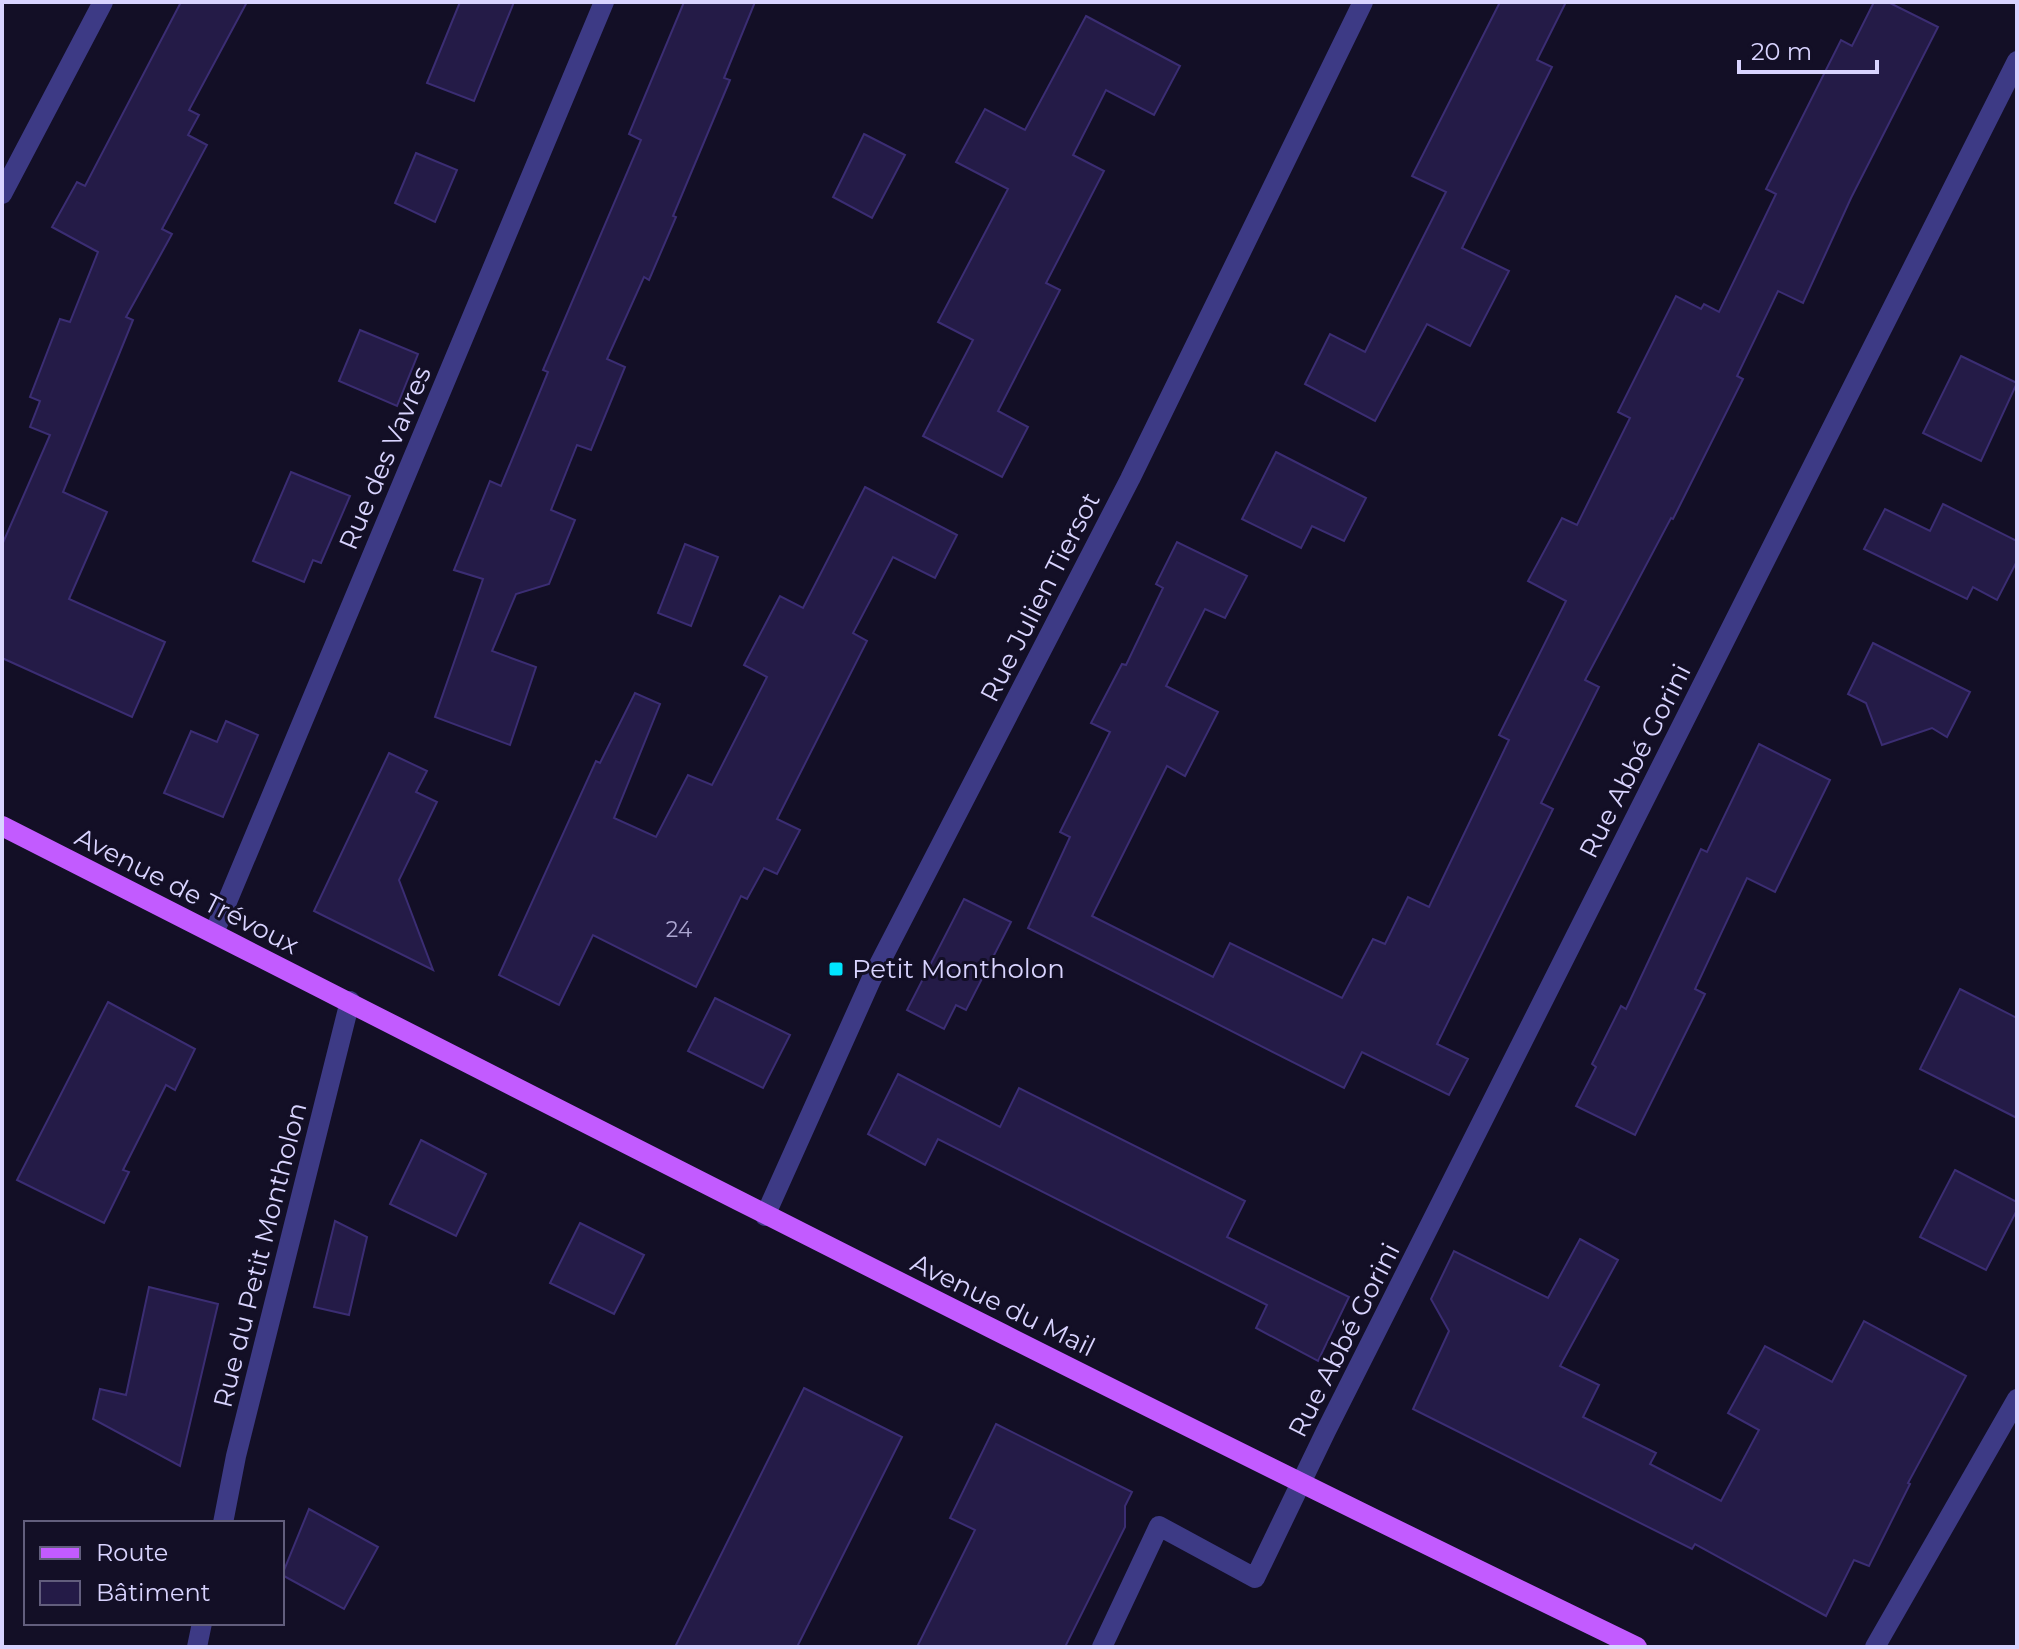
<svg xmlns="http://www.w3.org/2000/svg" width="2019" height="1649" font-family="Montserrat,sans-serif">
  <rect width="100%" height="100%" fill="#130f26"/>
  <!-- building -->
  <g fill="#241b47" stroke="#3b2d73" stroke-width="2">
    <polygon points="181,2 247,2 189,110 199,115 188,135 207,145 162,229 172,234 126,317 133,320 63,492 107,512 69,599 165,642 132,717 2,658 2,545 50,435 30,427 40,401 30,397 60,319 70,322 98,252 52,227 77,182 85,186"/>
    <polygon points="460,2 514,2 474,101 427,83"/>
    <polygon points="684,2 755,2 724,78 730,80 673,216 676,217 649,280 644,277 607,359 625,367 591,450 577,445 551,510 575,520 549,584 516,594 492,651 536,667 510,745 435,717 483,579 454,570 490,481 501,486 548,372 543,370 641,140 629,134"/>
    <polygon points="1500,2 1566,2 1537,60 1552,67 1462,248 1509,271 1470,346 1427,324 1375,421 1305,384 1330,334 1365,352 1446,192 1412,176"/>
    <polygon points="1874,2 1888,2 1938,27 1851,198 1803,303 1778,291 1737,376 1743,379 1673,519 1671,518 1585,680 1599,687 1541,803 1553,809 1437,1044 1468,1059 1449,1095 1362,1052 1344,1088 1028,928 1070,837 1060,832 1110,732 1091,723 1122,664 1126,665 1163,588 1156,584 1177,542 1247,576 1225,618 1205,609 1166,686 1218,712 1185,776 1167,766 1092,916 1213,977 1230,943 1342,998 1373,939 1385,944 1408,897 1429,907 1509,740 1499,735 1566,601 1528,581 1562,518 1577,525 1630,418 1618,412 1676,296 1701,309 1704,304 1719,312 1776,194 1766,189 1841,40 1852,46"/>
    <polygon points="1086,16 1180,66 1154,115 1106,90 1073,155 1104,171 1046,283 1060,290 998,411 1028,427 1002,477 923,436 973,340 938,322 1008,189 956,162 985,109 1025,130"/>
    <polygon points="864,134 905,155 872,218 833,197"/>
    <polygon points="416,153 457,170 435,222 395,203"/>
    <polygon points="360,330 418,354 397,406 339,381"/>
    <polygon points="1961,356 2017,383 1981,461 1923,433"/>
    <polygon points="1276,452 1366,498 1344,541 1312,526 1301,548 1242,519"/>
    <polygon points="291,472 350,496 321,563 313,560 304,582 253,561"/>
    <polygon points="865,487 957,535 935,578 893,557 853,633 867,641 777,819 800,830 777,874 764,868 747,899 741,896 696,987 593,935 559,1005 499,975 596,761 600,763 635,693 660,704 614,818 656,837 688,775 712,785 767,677 744,665 780,596 803,608"/>
    <polygon points="1943,504 2017,541 2017,561 1997,600 1973,587 1967,599 1864,549 1885,509 1930,531"/>
    <polygon points="685,544 718,557 691,626 658,613"/>
    <polygon points="1873,643 1970,692 1947,737 1932,728 1882,745 1866,703 1848,694"/>
    <polygon points="226,721 258,735 223,817 164,793 191,731 217,742"/>
    <polygon points="1759,744 1830,780 1775,892 1747,878 1695,989 1705,994 1635,1135 1576,1106 1596,1067 1592,1064 1621,1006 1626,1009 1701,849 1707,852"/>
    <polygon points="389,753 427,771 416,792 437,802 399,880 433,970 314,911"/>
    <polygon points="964,899 1011,922 966,1010 956,1005 944,1029 907,1010"/>
    <polygon points="1960,989 2017,1018 2017,1118 1920,1069"/>
    <polygon points="715,998 790,1035 763,1088 688,1051"/>
    <polygon points="108,1002 195,1049 175,1090 166,1085 123,1170 129,1172 104,1223 17,1180"/>
    <polygon points="898,1074 1000,1127 1019,1088 1245,1201 1227,1237 1349,1297 1318,1361 1256,1328 1267,1305 938,1139 925,1165 868,1134"/>
    <polygon points="421,1140 486,1174 456,1236 390,1204"/>
    <polygon points="1955,1170 2017,1202 2017,1210 1986,1270 1920,1237"/>
    <polygon points="335,1221 367,1237 349,1315 314,1307"/>
    <polygon points="580,1223 644,1255 614,1314 550,1283"/>
    <polygon points="1580,1239 1618,1260 1560,1366 1599,1385 1583,1417 1656,1453 1650,1464 1721,1501 1759,1430 1728,1413 1765,1346 1832,1382 1864,1321 1966,1376 1908,1483 1910,1484 1869,1566 1854,1560 1826,1616 1695,1544 1692,1549 1413,1409 1449,1331 1431,1299 1454,1251 1548,1298"/>
    <polygon points="149,1287 218,1304 180,1466 93,1419 100,1389 126,1395"/>
    <polygon points="804,1388 902,1437 797,1647 675,1647"/>
    <polygon points="996,1424 1132,1492 1125,1506 1125,1527 1065,1647 917,1647 975,1530 950,1518"/>
    <polygon points="309,1509 378,1547 344,1609 282,1575"/>
  </g>
  <g fill="none" stroke-linecap="round" stroke-linejoin="round">
    <!-- street -->
    <g stroke="#3d3a85" stroke-width="20">
      <polyline points="2,194 103,2"/>
      <polyline points="214,933 604,2"/>
      <polyline points="765,1216 871,980 1130,479 1363,2"/>
      <polyline points="223,1523 236,1456 350,1001"/>
      <polyline points="197,1647 202,1623"/>
      <polyline points="1102,1647 1159,1526 1255,1578 1326,1431 2017,61"/>
      <polyline points="1875,1647 2017,1399"/>
    </g>
    <!-- primary -->
    <path stroke="#c25bff" stroke-width="20" d="M2,826c544,276 1086,556 1635,821"/>
  </g>
  <!-- markers -->
  <rect fill="#00e5ff" stroke="#130f26" stroke-width="3" x="828" y="961" width="16" height="16" rx="4"/>
  <g text-anchor="middle" stroke-width="6" stroke-linejoin="round" paint-order="stroke">
    <!-- number labels -->
    <g font-size="22" fill="#aca6d1">
      <text x="679" y="937">24</text>
    </g>
    <!-- street labels -->
    <g font-size="26" fill="#d9d4ff" stroke="#130f26">
      <text transform="translate(385 458) rotate(-67)" y="9">Rue des Vavres</text>
      <text transform="translate(1040 597) rotate(-63)" y="9">Rue Julien Tiersot</text>
      <text transform="translate(1635 761) rotate(-63)" y="9">Rue Abbé Gorini</text>
      <text transform="translate(187 891) rotate(27)" y="9">Avenue de Trévoux</text>
      <text transform="translate(260 1255) rotate(-76)" y="9">Rue du Petit Montholon</text>
      <text transform="translate(1003 1305) rotate(26)" y="9">Avenue du Mail</text>
      <text transform="translate(1344 1340) rotate(-63)" y="9">Rue Abbé Gorini</text>
    </g>
    <!-- poi labels -->
    <g font-size="26" fill="#d9d4ff" stroke="#130f26" text-anchor="start">
      <text x="852" y="978">Petit Montholon</text>
    </g>
  </g>
  <!-- border -->
  <rect width="2019" height="1649" fill="none" stroke="#d9d4ff" stroke-width="8"/>
  <!-- legend -->
  <rect x="24" y="1521" width="260" height="104" fill="#130f26" stroke="#625e7d" stroke-width="2"/>
  <rect x="40" y="1547" width="40" height="12" fill="#c25bff" stroke="#625e7d" stroke-width="2"/>
  <text x="96" y="1561" font-size="24" fill="#d9d4ff">Route</text>
  <rect x="40" y="1581" width="40" height="24" fill="#241b47" stroke="#625e7d" stroke-width="2"/>
  <text x="96" y="1601" font-size="24" fill="#d9d4ff">Bâtiment</text>
  <!-- scale -->
  <path d="M1739 60v12h138v-12" fill="none" stroke="#d9d4ff" stroke-width="4"/>
  <text x="1751" y="60" font-size="24" fill="#d9d4ff" stroke="#130f26" stroke-width="6" paint-order="stroke">20 m</text>
</svg>
